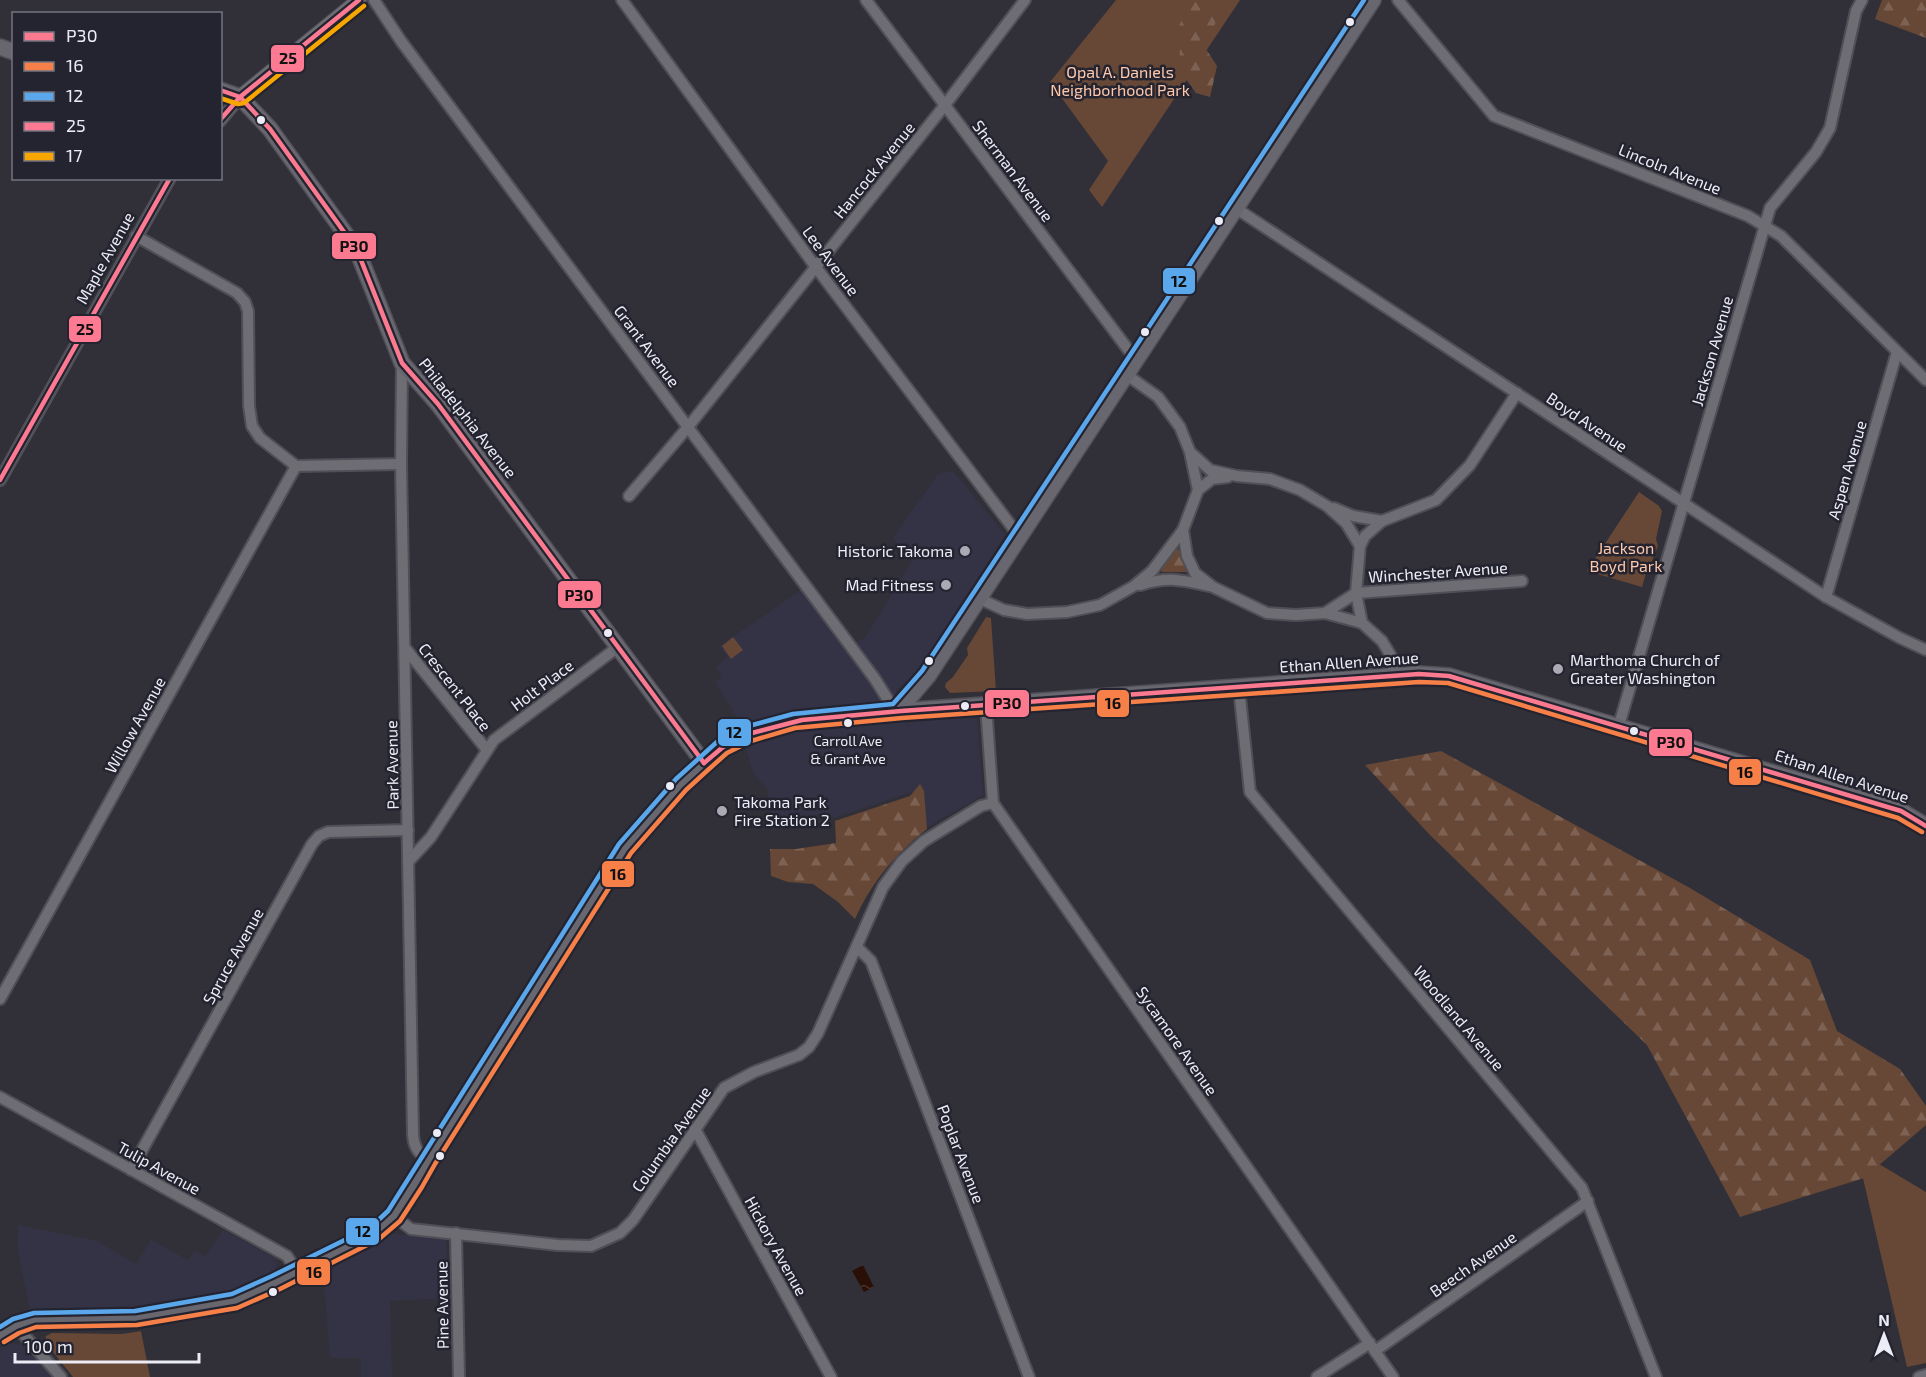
<svg xmlns="http://www.w3.org/2000/svg" width="1926" height="1377" font-family="'Exo 2',sans-serif">
  <defs>
    <pattern id="forest-firs" width="22" height="20" patternUnits="userSpaceOnUse" patternTransform="scale(1.5)"><rect width="22" height="20" fill="#674736"/><path d="M5 1l3.5 6h-7zM16 11l3.5 6h-7z" fill="#7d6254"/></pattern>
    <pattern id="water-ripples" width="26" height="14" patternUnits="userSpaceOnUse" patternTransform="scale(1.5)"><rect width="26" height="14" fill="#290f05"/><path d="M2 4q2-2 4 0t4 0M15 11q2-2 4 0t4 0" fill="none" stroke="#48322a"/></pattern>
  </defs>
  <rect width="100%" height="100%" fill="#313038"/>
  <!-- built -->
  <g fill="#343346">
    <polygon points="953,471 1005,535 920,671 896,690 900,722 971,715 977,720 983,795 927,827 922,794 911,792 834,818 821,814 768,821 768,790 753,773 738,719 715,682 722,678 716,667 727,657 720,646 801,590 844,648 865,638 912,561 893,538 938,474"/>
    <polygon points="18,1225 97,1241 136,1264 151,1240 188,1260 194,1251 205,1256 223,1230 277,1259 276,1267 272,1274 232,1292 128,1309 47,1308 30,1311 18,1252"/>
    <polygon points="386,1233 446,1239 448,1298 390,1301 392,1377 361,1377 361,1358 330,1358 323,1270"/>
    <polygon points="10,1342 22,1345 53,1377 0,1377 0,1348"/>
  </g>
  <!-- green -->
  <g fill="#674736">
    <polygon points="1116,0 1240,0 1102,207 1089,190 1108,161 1050,82"/>
    <polygon points="1639,492 1659,506 1662,511 1656,539 1658,546 1650,566 1648,566 1642,587 1587,571"/>
    <polygon points="986,617 991,618 996,691 950,693 945,687 946,683 953,677 968,655 967,648"/>
    <polygon points="733,637 743,650 731,659 722,646"/>
    <polygon points="1879,1164 1926,1192 1926,1363 1907,1367 1862,1174"/>
    <polygon points="141,1331 150,1377 73,1377 45,1342 46,1336 52,1333 122,1334"/>
  </g>
  <!-- forest -->
  <g fill="url(#forest-firs)">
    <polygon points="1194,0 1227,0 1204,46 1217,66 1210,97 1196,93 1178,68 1181,42 1178,27"/>
    <polygon points="1882,0 1926,0 1926,38 1875,19"/>
    <polygon points="1176,549 1180,550 1188,569 1188,572 1162,572 1160,567"/>
    <polygon points="1441,751 1690,888 1810,960 1837,1031 1900,1069 1926,1106 1926,1125 1864,1178 1740,1217 1647,1045 1430,835 1365,765"/>
    <path d="M920,784l4,7 3,38c-32,25 -55,53 -72,90l-17,-17 -25,-18 -25,-2 -17,-6 -1,-27h26l40,-6 -1,-22 75,-25z"/>
  </g>
  <!-- water -->
  <polygon fill="url(#water-ripples)" points="863,1265 874,1287 864,1292 852,1271"/>
  <g fill="none" stroke-linecap="round" stroke-linejoin="round">
    <defs>
      <g id="minor">
        <polyline points="374,0 401,41 875,679 895,711"/>
        <polyline points="622,0 815,266 1019,536"/>
        <polyline points="866,0 1136,360"/>
        <polyline points="1398,0 1494,116 1748,216 1781,236 1926,380"/>
        <polyline points="220,121 240,97"/>
        <polyline points="1237,209 1826,597 1900,638 1926,650"/>
        <polyline points="136,236 237,293 245,302 248,311 249,406 252,426 260,438 296,466 401,464"/>
        <path d="M402,363l-1,101 12,671c1,12 5,18 15,25"/>
        <polyline points="1127,375 1158,397 1180,427 1190,452 1198,490 1183,530 1187,556 1195,573 1213,587 1267,613 1296,615 1325,613 1362,623 1382,641 1391,656 1394,676"/>
        <polyline points="1190,452 1210,470 1237,476 1270,479 1300,490 1327,506 1346,523 1360,546 1356,593 1362,623"/>
        <polyline points="0,480 170,178"/>
        <polyline points="1198,490 1212,479 1228,477"/>
        <polyline points="629,496 688,427 945,105 1025,0"/>
        <polyline points="1334,508 1353,516 1382,521"/>
        <polyline points="1360,546 1365,536 1382,521 1436,500 1470,465 1517,393"/>
        <path d="M1140,585c28,-9 41,-5 69,1"/>
        <polyline points="1826,597 1897,352"/>
        <polyline points="978,598 1004,610 1027,614 1067,612 1100,605 1134,586 1152,571 1183,530"/>
        <polyline points="1325,613 1356,593 1522,581"/>
        <polyline points="405,648 487,750"/>
        <polyline points="1239,688 1250,792 1582,1188 1656,1377"/>
        <polyline points="986,706 993,803 1393,1377"/>
        <polyline points="1619,725 1770,208 1816,152 1830,128 1856,11 1862,0"/>
        <polyline points="408,862 431,837 494,740 618,647"/>
        <polyline points="857,947 871,961 1029,1377"/>
        <polyline points="0,999 296,466"/>
        <polyline points="0,1097 287,1256 297,1272"/>
        <polyline points="695,1129 831,1377"/>
        <polyline points="131,1170 312,844 319,836 328,832 408,830"/>
        <polyline points="394,1216 411,1229 558,1245 591,1246 620,1233 633,1220 724,1088 754,1072 799,1055 809,1047 818,1033 883,887 902,861 924,841 981,806 993,803"/>
        <polyline points="456,1233 459,1377"/>
        <polyline points="16,1326 61,1377"/>
        <polyline points="1375,1351 1588,1201"/>
        <polyline points="1317,1377 1370,1343"/>
        <polyline points="1919,1377 1926,1375"/>
      </g>
      <polyline id="tertiary" points="240,97 359,0"/>
      <g id="secondary">
        <polyline points="0,47 14,52"/>
        <polyline points="220,90 240,97 270,129 357,250 402,363 438,404 704,763"/>
        <polyline points="895,711 900,709 928,676 1373,0"/>
        <polyline points="0,1336 16,1326 35,1320 136,1318 234,1301 275,1283 375,1233 394,1216 416,1183 428,1160 625,848 681,785 704,763 723,747 748,734 794,721 901,711 1419,674 1449,676 1901,811 1926,826"/>
      </g>
    </defs>
    <!-- minor casing -->
    <use href="#minor" stroke="#504f57" stroke-width="14"/>
    <!-- tertiary casing -->
    <use href="#tertiary" stroke="#504f57" stroke-width="16"/>
    <!-- secondary casing -->
    <use href="#secondary" stroke="#504f57" stroke-width="18"/>
    <!-- minor -->
    <use href="#minor" stroke="#6d6d73" stroke-width="10"/>
    <!-- tertiary -->
    <use href="#tertiary" stroke="#6d6d73" stroke-width="14"/>
    <!-- secondary -->
    <use href="#secondary" stroke="#68676f" stroke-width="15"/>
    <defs>
      <g id="bus-1">
        <polyline points="220,90 240,97 270,129 357,250 402,363 438,404 704,763"/>
        <polyline points="704,763 723,747 748,734 802,720 901,711 1419,674 1449,676 1901,811 1926,826"/>
      </g>
      <polyline id="bus-2" points="4,1342 19,1333 36,1327 137,1325 237,1308 278,1290 379,1239 400,1221 422,1187 435,1164 631,853 686,790 709,769 727,753 751,741 795,728 902,718 1419,682 1448,683 1898,818 1922,832"/>
      <polyline id="bus-3" points="0,1327 13,1319 34,1313 135,1311 232,1294 272,1276 371,1227 388,1211 619,844 676,779 718,741 745,727 793,714 893,704 922,671 1364,0"/>
      <g id="bus-4">
        <polyline points="220,120 240,97 359,0"/>
        <polyline points="0,480 170,178"/>
      </g>
      <polyline id="bus-5" points="220,98 238,104 244,103 364,6"/>
    </defs>
    <!-- bus-1 casing -->
    <use href="#bus-1" stroke="#242431" stroke-width="9"/>
    <!-- bus-2 casing -->
    <use href="#bus-2" stroke="#242431" stroke-width="9"/>
    <!-- bus-3 casing -->
    <use href="#bus-3" stroke="#242431" stroke-width="9"/>
    <!-- bus-4 casing -->
    <use href="#bus-4" stroke="#242431" stroke-width="9"/>
    <!-- bus-5 casing -->
    <use href="#bus-5" stroke="#242431" stroke-width="9"/>
    <!-- bus-1 -->
    <use href="#bus-1" stroke="#fc7a8f" stroke-width="4.5"/>
    <!-- bus-2 -->
    <use href="#bus-2" stroke="#f78048" stroke-width="4.5"/>
    <!-- bus-3 -->
    <use href="#bus-3" stroke="#5aa8eb" stroke-width="4.5"/>
    <!-- bus-4 -->
    <use href="#bus-4" stroke="#fe7a93" stroke-width="4.5"/>
    <!-- bus-5 -->
    <use href="#bus-5" stroke="#f7a600" stroke-width="4.5"/>
  </g>
  <!-- markers -->
  <g fill="#ececf6" stroke="#242431" stroke-width="2">
    <circle cx="1350" cy="22" r="5"/>
    <circle cx="261" cy="120" r="5"/>
    <circle cx="1219" cy="221" r="5"/>
    <circle cx="1145" cy="332" r="5"/>
    <circle cx="608" cy="633" r="5"/>
    <circle cx="929" cy="661" r="5"/>
    <circle cx="965" cy="706" r="5"/>
    <circle cx="848" cy="723" r="5"/>
    <circle cx="1634" cy="731" r="5"/>
    <circle cx="670" cy="786" r="5"/>
    <circle cx="437" cy="1133" r="5"/>
    <circle cx="440" cy="1156" r="5"/>
    <circle cx="273" cy="1292" r="5"/>
  </g>
  <g fill="#abaab4" stroke="#242431" stroke-width="2">
    <circle cx="965" cy="551" r="6"/>
    <circle cx="946" cy="585" r="6"/>
    <circle cx="1558" cy="669" r="6"/>
    <circle cx="722" cy="811" r="6"/>
  </g>
  <g text-anchor="middle" stroke-width="5" stroke-linejoin="round" paint-order="stroke">
    <!-- bus labels -->
    <g font-size="14" fill="#ececf6" stroke="#242431">
      <text x="848" y="746">Carroll Ave<tspan x="848" dy="18">&amp; Grant Ave</tspan></text>
    </g>
    <!-- park labels -->
    <g font-size="16" fill="#ffc8aa" stroke="#242431">
      <text x="1120" y="78">Opal A. Daniels<tspan x="1120" dy="18">Neighborhood Park</tspan></text>
      <text x="1626" y="554">Jackson<tspan x="1626" dy="18">Boyd Park</tspan></text>
    </g>
    <!-- street labels -->
    <g font-size="16" fill="#ececf6" stroke="#242431">
      <text transform="translate(1670 169) rotate(22)" y="6">Lincoln Avenue</text>
      <text transform="translate(874 170) rotate(-51)" y="6">Hancock Avenue</text>
      <text transform="translate(1013 171) rotate(53)" y="6">Sherman Avenue</text>
      <text transform="translate(105 258) rotate(-61)" y="6">Maple Avenue</text>
      <text transform="translate(831 261) rotate(53)" y="6">Lee Avenue</text>
      <text transform="translate(647 346) rotate(53)" y="6">Grant Avenue</text>
      <text transform="translate(1712 351) rotate(-74)" y="6">Jackson Avenue</text>
      <text transform="translate(468 418) rotate(52)" y="6">Philadelphia Avenue</text>
      <text transform="translate(1587 422) rotate(34)" y="6">Boyd Avenue</text>
      <text transform="translate(1847 470) rotate(-74)" y="6">Aspen Avenue</text>
      <text transform="translate(1438 572) rotate(-4)" y="6">Winchester Avenue</text>
      <text transform="translate(1349 662) rotate(-4)" y="6">Ethan Allen Avenue</text>
      <text transform="translate(542 685) rotate(-37)" y="6">Holt Place</text>
      <text transform="translate(455 687) rotate(52)" y="6">Crescent Place</text>
      <text transform="translate(135 725) rotate(-61)" y="6">Willow Avenue</text>
      <text transform="translate(392 765) rotate(-91)" y="6">Park Avenue</text>
      <text transform="translate(1842 776) rotate(18)" y="6">Ethan Allen Avenue</text>
      <text transform="translate(233 956) rotate(-61)" y="6">Spruce Avenue</text>
      <text transform="translate(1459 1018) rotate(50)" y="6">Woodland Avenue</text>
      <text transform="translate(1177 1041) rotate(55)" y="6">Sycamore Avenue</text>
      <text transform="translate(671 1139) rotate(-55)" y="6">Columbia Avenue</text>
      <text transform="translate(961 1154) rotate(69)" y="6">Poplar Avenue</text>
      <text transform="translate(159 1168) rotate(29)" y="6">Tulip Avenue</text>
      <text transform="translate(776 1246) rotate(61)" y="6">Hickory Avenue</text>
      <text transform="translate(1473 1264) rotate(-35)" y="6">Beech Avenue</text>
      <text transform="translate(442 1305) rotate(-91)" y="6">Pine Avenue</text>
    </g>
    <!-- poi labels -->
    <g font-size="16" fill="#ececf6" stroke="#242431" text-anchor="end">
      <text x="953" y="557">Historic Takoma</text>
      <text x="934" y="591">Mad Fitness</text>
      <text x="1570" y="666" text-anchor="start">Marthoma Church of<tspan x="1570" dy="18">Greater Washington</tspan></text>
      <text x="734" y="808" text-anchor="start">Takoma Park<tspan x="734" dy="18">Fire Station 2</tspan></text>
    </g>
  </g>
  <g stroke="#242431" stroke-width="2">
    <rect x="270" y="44" width="35" height="29" rx="6" fill="#fe7a93"/>
    <rect x="331" y="232" width="46" height="28" rx="6" fill="#fc7a8f"/>
    <rect x="1162" y="267" width="34" height="28" rx="6" fill="#5aa8eb"/>
    <rect x="68" y="315" width="34" height="28" rx="6" fill="#fe7a93"/>
    <rect x="557" y="580" width="45" height="29" rx="6" fill="#fc7a8f"/>
    <rect x="1096" y="689" width="34" height="29" rx="6" fill="#f78048"/>
    <rect x="984" y="689" width="46" height="29" rx="6" fill="#fc7a8f"/>
    <rect x="717" y="718" width="35" height="29" rx="6" fill="#5aa8eb"/>
    <rect x="1648" y="728" width="45" height="29" rx="6" fill="#fc7a8f"/>
    <rect x="1728" y="758" width="34" height="28" rx="6" fill="#f78048"/>
    <rect x="601" y="860" width="34" height="28" rx="6" fill="#f78048"/>
    <rect x="345" y="1217" width="35" height="29" rx="6" fill="#5aa8eb"/>
    <rect x="296" y="1258" width="35" height="28" rx="6" fill="#f78048"/>
  </g>
  <g font-size="16" text-anchor="middle" font-weight="bold" fill="#111">
    <text x="288" y="64">25</text>
    <text x="354" y="252">P30</text>
    <text x="1179" y="287">12</text>
    <text x="85" y="335">25</text>
    <text x="579" y="601">P30</text>
    <text x="1113" y="709">16</text>
    <text x="1007" y="709">P30</text>
    <text x="734" y="738">12</text>
    <text x="1671" y="748">P30</text>
    <text x="1745" y="778">16</text>
    <text x="618" y="880">16</text>
    <text x="363" y="1237">12</text>
    <text x="314" y="1278">16</text>
  </g>
  <!-- legend -->
  <rect x="12" y="12" width="210" height="168" fill="#242431" stroke="#747480" stroke-width="1.5"/>
  <rect x="24" y="32" width="30" height="9" fill="#fc7a8f" stroke="#747480" stroke-width="1.5"/>
  <text x="66" y="42" font-size="18" fill="#ececf6">P30</text>
  <rect x="24" y="62" width="30" height="9" fill="#f78048" stroke="#747480" stroke-width="1.5"/>
  <text x="66" y="72" font-size="18" fill="#ececf6">16</text>
  <rect x="24" y="92" width="30" height="9" fill="#5aa8eb" stroke="#747480" stroke-width="1.5"/>
  <text x="66" y="102" font-size="18" fill="#ececf6">12</text>
  <rect x="24" y="122" width="30" height="9" fill="#fe7a93" stroke="#747480" stroke-width="1.5"/>
  <text x="66" y="132" font-size="18" fill="#ececf6">25</text>
  <rect x="24" y="152" width="30" height="9" fill="#f7a600" stroke="#747480" stroke-width="1.5"/>
  <text x="66" y="162" font-size="18" fill="#ececf6">17</text>
  <!-- north arrow -->
  <g transform="translate(1884 1335)" stroke="#242431" stroke-width="4.5" paint-order="stroke">
  <path d="M0-4.5L10 22L0 15L-10 22Z" fill="#ececf6"/>
  <text y="-9" font-size="16" font-weight="bold" text-anchor="middle" fill="#ececf6">N</text>
  </g>
  <!-- scale -->
  <path d="M15 1353v9h184v-9" fill="none" stroke="#ececf6" stroke-width="3"/>
  <text x="24" y="1353" font-size="18" fill="#ececf6" stroke="#242431" stroke-width="4.5" paint-order="stroke">100 m</text>
</svg>
